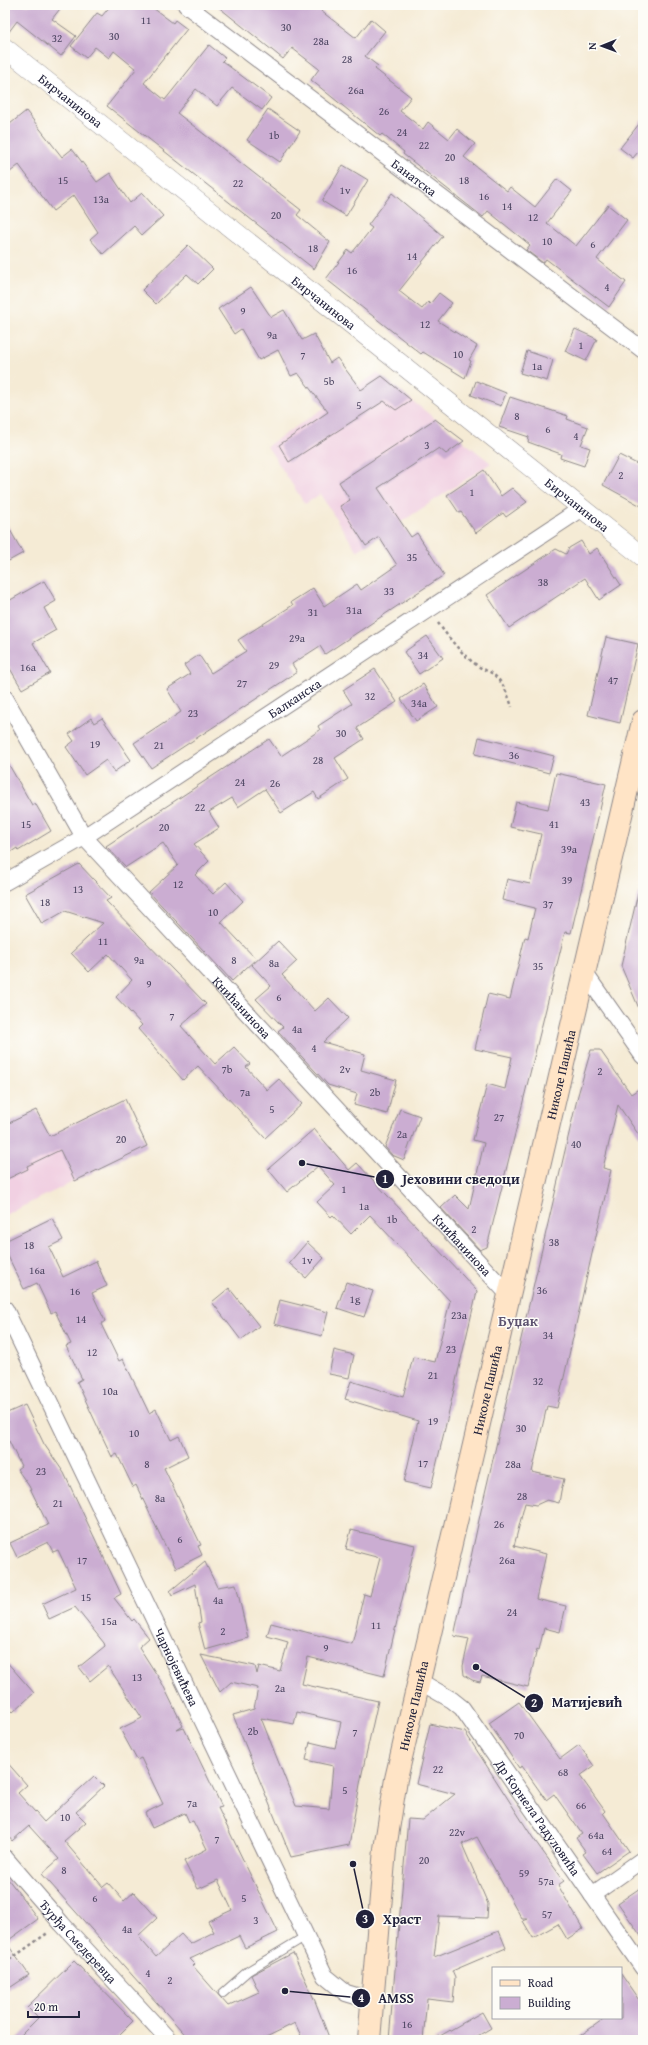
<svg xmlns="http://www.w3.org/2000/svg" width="648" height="2045" font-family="'Gentium Book Plus',serif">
  <rect width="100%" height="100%" fill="#fdfcf7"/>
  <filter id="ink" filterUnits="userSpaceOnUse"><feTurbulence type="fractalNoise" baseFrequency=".025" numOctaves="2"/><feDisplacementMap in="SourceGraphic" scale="8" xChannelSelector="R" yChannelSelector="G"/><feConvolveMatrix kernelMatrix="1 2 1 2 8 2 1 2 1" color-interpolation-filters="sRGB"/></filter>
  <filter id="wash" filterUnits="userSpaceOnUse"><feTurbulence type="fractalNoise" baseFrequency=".012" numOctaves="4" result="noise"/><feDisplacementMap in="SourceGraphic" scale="16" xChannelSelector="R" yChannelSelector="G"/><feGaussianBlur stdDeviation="0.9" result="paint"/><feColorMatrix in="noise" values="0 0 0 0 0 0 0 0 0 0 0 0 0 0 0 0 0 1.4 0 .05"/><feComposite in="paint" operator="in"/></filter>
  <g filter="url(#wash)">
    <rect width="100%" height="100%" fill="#f5ebd5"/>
    <!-- built -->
    <g fill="#f1d0e2">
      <polygon points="377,373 491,463 357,551 320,494 305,504 267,446"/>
      <polygon points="125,1099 147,1146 5,1215 5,1157"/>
    </g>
    <g id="blocks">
      <!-- building -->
      <g fill="#cbadd2" fill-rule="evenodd">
        <polygon points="5,5 63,5 52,19 76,36 61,56 17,21 5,37"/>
        <polygon points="111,5 149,5 173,23 175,20 187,29 144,83 165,100 209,45 225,58 222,61 271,98 262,110 232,88 217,106 196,89 177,113 301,210 297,215 330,242 314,269 107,106 136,69 114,51 109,58 95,47 86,58 71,46 97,13 102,16"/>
        <polygon points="216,5 326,5 321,11 356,38 371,19 385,31 365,56 378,66 375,69 411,97 400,111 423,129 428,122 449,139 457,129 475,144 464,157 507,191 510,187 535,207 557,179 572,191 547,223 576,246 608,205 627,220 597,259 626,282 609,307 546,259 543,263 526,250 530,245 488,211 483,217 403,154 404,152 382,134 380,136 311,80 319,69 292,48 283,59"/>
        <polygon points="268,109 300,131 280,162 247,140"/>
        <polygon points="26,111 62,157 72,149 97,182 110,173 130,203 142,193 163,216 142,235 134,226 103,254 90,239 98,232 74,195 53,211 19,165 5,176 5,128"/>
        <polygon points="643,119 643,146 633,158 620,148"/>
        <polygon points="343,165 368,180 346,216 322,201"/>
        <polygon points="392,193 443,236 399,291 422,309 428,302 430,304 439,293 452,303 438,321 477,346 469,360 471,361 465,378 423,352 421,354 326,279 348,250 352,253 372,228 368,225"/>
        <polygon points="188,245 213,269 198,284 187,274 156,304 142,290"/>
        <polygon points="251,287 271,317 284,310 302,340 314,334 330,363 337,358 361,390 382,376 411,400 396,410 384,401 289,462 279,445 328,412 298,373 291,376 278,350 259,360 241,329 234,334 218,309"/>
        <polygon points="575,329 597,339 586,361 565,351"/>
        <polygon points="527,351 553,360 547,381 520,373"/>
        <polygon points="476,381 506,393 501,406 471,395"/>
        <polygon points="510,397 568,416 567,419 588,427 581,445 590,448 584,466 560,458 561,454 528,442 529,437 499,427"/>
        <polygon points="435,419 464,441 446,454 439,448 378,488 411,537 417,533 444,575 325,654 320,646 292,664 297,672 151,768 134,743 181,712 167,689 190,674 184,665 199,655 211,673 246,651 238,640 293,605 291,602 313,588 324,606 357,584 361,590 397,565 379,537 366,546 340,506 350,500 339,482"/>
        <polygon points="619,455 643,467 643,507 603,485"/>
        <polygon points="484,470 501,496 512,488 527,502 506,517 503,513 476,533 461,512 459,513 447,495"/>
        <polygon points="5,521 23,553 5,563"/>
        <polygon points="581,541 589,554 597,548 621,585 599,600 585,578 509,628 487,595 556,549 566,554 569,548"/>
        <polygon points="44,581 56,601 44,608 56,630 33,643 50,673 22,689 5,660 5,603"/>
        <polygon points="427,636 443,658 419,674 404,652"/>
        <polygon points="606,637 638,644 620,723 588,715"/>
        <polygon points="375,669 397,702 357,728 364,739 335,758 348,779 318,799 314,792 281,813 265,789 238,807 232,798 209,812 219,828 194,844 209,861 195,875 213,894 226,882 243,901 221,922 256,959 232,981 149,892 178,865 163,843 126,867 106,846 269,739 281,756 320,730 318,726 352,704 343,690"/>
        <polygon points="423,684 438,707 416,721 401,699"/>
        <polygon points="91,718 94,723 102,718 131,760 114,772 106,760 85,775 66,747 74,741 69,734"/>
        <polygon points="479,737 554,756 549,773 475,754"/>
        <polygon points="5,758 32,805 35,803 51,831 18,851 17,848 5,856"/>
        <polygon points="556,773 606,784 571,933 565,932 487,1247 480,1250 441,1208 455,1195 469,1209 484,1143 473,1140 487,1084 505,1089 512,1057 475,1049 488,994 510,999 525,937 528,938 535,908 502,900 507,879 530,884 541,834 510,827 516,802 548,809"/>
        <polygon points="79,864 111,898 106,901 206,1004 181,1026 215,1064 234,1047 250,1064 246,1067 267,1090 279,1079 302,1104 265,1138 198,1066 183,1080 138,1029 142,1025 116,997 132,980 108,954 89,972 71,953 103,923 65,911 42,924 25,894"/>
        <polygon points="638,893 643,893 643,1018 621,966"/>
        <polygon points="278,941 297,961 282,975 315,1011 329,998 348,1018 323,1042 365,1054 361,1070 396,1080 387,1114 354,1105 357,1094 328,1085 278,1031 283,1027 256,999 271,986 252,965"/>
        <polygon points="591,1050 600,1050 631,1094 643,1086 643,1141 618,1105 603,1168 611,1170 557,1408 547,1406 532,1472 564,1479 561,1491 559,1503 547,1500 536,1505 525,1503 514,1546 546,1554 536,1599 566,1606 560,1632 544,1628 539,1650 537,1649 528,1687 482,1676 480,1682 472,1680 464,1675 463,1666 469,1639 454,1636 482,1506 578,1095"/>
        <polygon points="125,1099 147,1146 75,1181 60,1150 27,1166 28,1169 5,1180 5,1125 36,1110 50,1136"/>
        <polygon points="400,1109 420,1116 404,1160 392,1155 385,1147"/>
        <polygon points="314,1129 349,1170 357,1163 477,1291 431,1488 404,1482 418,1421 345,1399 351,1381 403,1397 413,1357 435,1362 450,1301 370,1215 351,1234 333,1215 331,1217 317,1202 335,1185 318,1166 287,1192 268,1169"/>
        <polygon points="52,1218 63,1240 49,1247 63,1277 96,1261 107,1286 92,1293 105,1321 101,1324 119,1361 123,1359 149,1413 156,1409 171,1440 179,1436 188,1456 164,1468 201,1545 198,1546 202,1555 176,1568 136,1485 133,1487 117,1454 112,1457 102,1436 77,1382 82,1379 66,1346 71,1344 55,1311 51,1313 37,1283 24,1289 5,1250 5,1241"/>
        <polygon points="307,1242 324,1258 306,1278 289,1263"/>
        <polygon points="346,1282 373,1291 364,1317 337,1308"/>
        <polygon points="229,1288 259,1326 241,1340 212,1302"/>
        <polygon points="280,1300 328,1312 322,1336 274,1324"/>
        <polygon points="334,1350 354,1355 349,1378 329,1374"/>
        <polygon points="25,1405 44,1444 64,1473 121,1594 114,1598 132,1621 134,1619 149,1638 139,1647 162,1683 183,1726 177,1730 184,1728 222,1807 218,1808 278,1932 245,1948 239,1936 190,1959 195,1964 193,1966 228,2006 259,1992 251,1975 293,1953 315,2001 330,2040 303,2040 295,2023 260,2040 190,2040 42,1874 59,1859 29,1826 12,1841 5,1832 5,1760 27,1785 18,1793 44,1822 94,1776 104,1786 76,1812 86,1822 64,1841 103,1887 108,1883 124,1901 134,1892 157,1918 138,1936 156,1957 181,1934 190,1944 214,1932 208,1921 232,1910 218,1880 198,1889 184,1861 207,1849 193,1821 189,1822 185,1813 152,1828 145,1813 163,1804 141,1758 137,1760 120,1729 142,1718 108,1666 90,1681 79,1667 105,1646 104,1643 75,1607 49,1619 42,1604 76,1588 58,1550 53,1552 48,1542 17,1557 10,1543 48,1525 29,1486 17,1469 21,1466 9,1441 5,1443 5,1414"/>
        <path d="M351,1530l64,15 -31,131 -76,-19 -6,27 76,17 -16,72 -13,72 -58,12 -58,-142 21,-6 4,-21 -27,-6 -11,10 -19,-37 54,11 2,8 2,-8 21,5 8,-29 -21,-6 4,-13 81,21 12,-50 6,2 10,-38 -34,-9zM297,1712l44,10 -6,26 -25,-6 -4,18 27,6 -4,43 -33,-3 -35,-88 33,6z"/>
        <polygon points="205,1562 217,1587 236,1584 248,1638 205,1650 198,1623 201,1622 195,1584 172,1595 170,1591"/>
        <polygon points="5,1660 34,1693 13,1712 5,1704"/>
        <polygon points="519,1702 560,1759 579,1745 594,1766 580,1776 605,1811 603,1813 629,1851 597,1873 583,1854 586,1852 576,1838 582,1834 554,1794 546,1800 522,1766 519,1768 489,1723"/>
        <polygon points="430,1724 465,1732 533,1838 564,1881 558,1885 583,1929 567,1939 558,1924 533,1938 523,1921 528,1919 522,1919 477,1837 462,1844 488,1904 487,1918 439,1916 434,1957 499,1931 506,1948 452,1971 455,1978 453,2002 427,1999 423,2040 389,2040 408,1819 423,1820 455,1794 416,1784"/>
        <polygon points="5,1875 38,1919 6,1942 29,1975 5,1991"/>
        <polygon points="643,1886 643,1939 618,1903"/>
        <polygon points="74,1961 133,2021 114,2040 16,2040 38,2018 27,2007"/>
        <polygon points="621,1974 643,2006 643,2040 574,2040 605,2018 621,2018"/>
        <polygon points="482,2012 491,2028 471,2040 433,2040"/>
      </g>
    </g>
  </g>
  <g filter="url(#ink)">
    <use href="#blocks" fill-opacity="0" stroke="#8c8688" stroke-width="1"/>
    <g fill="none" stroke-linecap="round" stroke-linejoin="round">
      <defs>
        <polyline id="service" points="223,1993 248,1971 306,1936"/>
        <g id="minor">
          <path id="s1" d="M186,5l457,345"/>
          <path id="s2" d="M5,698l79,139 425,458"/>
          <path id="s3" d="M5,882l79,-45 497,-328"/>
          <polyline points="584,972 643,1056"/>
          <path id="s4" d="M5,1309l320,667 21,17 27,8"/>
          <path id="s5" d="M419,1681l33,19 10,8 181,260"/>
          <path id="s6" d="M5,1858l57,66 107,116"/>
          <polyline points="592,1895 643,1859"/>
        </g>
        <g id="tertiary">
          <path id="s7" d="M5,48l638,509"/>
        </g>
        <g id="secondary">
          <path id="s8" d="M369,2040l16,-191 11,-70 247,-1058"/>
        </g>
      </defs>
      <!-- service casing -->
      <use href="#service" stroke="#8c8688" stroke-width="10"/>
      <!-- minor casing -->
      <use href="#minor" stroke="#8c8688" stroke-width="18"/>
      <!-- tertiary casing -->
      <use href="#tertiary" stroke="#8c8688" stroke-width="20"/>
      <!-- secondary casing -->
      <use href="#secondary" stroke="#8c8688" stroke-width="24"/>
      <!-- path -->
      <g stroke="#8c8688" stroke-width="2.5" stroke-dasharray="3 3" stroke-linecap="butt">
        <path d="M438,623c11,15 24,32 40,43 5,4 12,5 16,9 9,7 15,22 18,32"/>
        <polyline points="5,1963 49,1932"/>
      </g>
      <!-- service -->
      <use href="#service" stroke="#fff" stroke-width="8"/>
      <!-- minor -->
      <use href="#minor" stroke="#fff" stroke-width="16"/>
      <!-- tertiary -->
      <use href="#tertiary" stroke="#fff" stroke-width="19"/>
      <!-- secondary -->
      <use href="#secondary" stroke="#ffe4c6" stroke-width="22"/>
    </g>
  </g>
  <g text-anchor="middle" stroke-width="3" stroke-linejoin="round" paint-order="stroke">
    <!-- number labels -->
    <g font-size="11" fill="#4c4561">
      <text x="146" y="24">11</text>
      <text x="286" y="31">30</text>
      <text x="114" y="40">30</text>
      <text x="57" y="42">32</text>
      <text x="321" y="45">28a</text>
      <text x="347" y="63">28</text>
      <text x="356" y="94">26a</text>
      <text x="384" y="115">26</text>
      <text x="402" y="136">24</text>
      <text x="274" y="139">1b</text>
      <text x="424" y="149">22</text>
      <text x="450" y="161">20</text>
      <text x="63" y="184">15</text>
      <text x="464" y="184">18</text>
      <text x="238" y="187">22</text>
      <text x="345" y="194">1v</text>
      <text x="484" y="200">16</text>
      <text x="101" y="203">13a</text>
      <text x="507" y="210">14</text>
      <text x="276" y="219">20</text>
      <text x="533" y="221">12</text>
      <text x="547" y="245">10</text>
      <text x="593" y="248">6</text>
      <text x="313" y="252">18</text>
      <text x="412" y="260">14</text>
      <text x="352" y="274">16</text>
      <text x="607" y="291">4</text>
      <text x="243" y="315">9</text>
      <text x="425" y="328">12</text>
      <text x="272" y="339">9a</text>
      <text x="581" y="349">1</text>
      <text x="458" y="358">10</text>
      <text x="303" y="359">7</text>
      <text x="537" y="370">1a</text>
      <text x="329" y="385">5b</text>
      <text x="359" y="409">5</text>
      <text x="517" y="420">8</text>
      <text x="548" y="433">6</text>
      <text x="576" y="440">4</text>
      <text x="427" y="449">3</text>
      <text x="621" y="479">2</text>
      <text x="472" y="496">1</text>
      <text x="412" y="561">35</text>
      <text x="543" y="586">38</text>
      <text x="389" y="595">33</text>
      <text x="354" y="614">31a</text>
      <text x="313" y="616">31</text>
      <text x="297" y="642">29a</text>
      <text x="423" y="659">34</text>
      <text x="274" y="669">29</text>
      <text x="28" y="671">16a</text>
      <text x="613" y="684">47</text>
      <text x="242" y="687">27</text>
      <text x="370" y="700">32</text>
      <text x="419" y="707">34a</text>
      <text x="193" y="717">23</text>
      <text x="341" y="737">30</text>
      <text x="95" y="748">19</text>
      <text x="159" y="749">21</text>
      <text x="514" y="759">36</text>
      <text x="318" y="764">28</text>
      <text x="240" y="786">24</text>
      <text x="275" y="787">26</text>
      <text x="585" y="806">43</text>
      <text x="200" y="811">22</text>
      <text x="26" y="828">15</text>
      <text x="554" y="828">41</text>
      <text x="164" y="831">20</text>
      <text x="569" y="853">39a</text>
      <text x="567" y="884">39</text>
      <text x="178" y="888">12</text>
      <text x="78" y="893">13</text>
      <text x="45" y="906">18</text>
      <text x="548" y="908">37</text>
      <text x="213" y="916">10</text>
      <text x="103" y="945">11</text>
      <text x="139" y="964">9a</text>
      <text x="234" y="964">8</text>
      <text x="274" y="967">8a</text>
      <text x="538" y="970">35</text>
      <text x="149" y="988">9</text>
      <text x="279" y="1001">6</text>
      <text x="172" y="1020">7</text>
      <text x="297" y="1033">4a</text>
      <text x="314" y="1052">4</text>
      <text x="227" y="1073">7b</text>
      <text x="345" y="1073">2v</text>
      <text x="600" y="1075">2</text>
      <text x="245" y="1096">7a</text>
      <text x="375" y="1096">2b</text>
      <text x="272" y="1113">5</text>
      <text x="499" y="1121">27</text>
      <text x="402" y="1138">2a</text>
      <text x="121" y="1143">20</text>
      <text x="576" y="1148">40</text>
      <text x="344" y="1193">1</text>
      <text x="364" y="1210">1a</text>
      <text x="392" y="1223">1b</text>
      <text x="474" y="1233">2</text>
      <text x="554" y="1246">38</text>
      <text x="29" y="1249">18</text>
      <text x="307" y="1264">1v</text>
      <text x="37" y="1274">16a</text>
      <text x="542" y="1294">36</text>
      <text x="75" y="1295">16</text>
      <text x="355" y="1303">1g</text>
      <text x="459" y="1319">23a</text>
      <text x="81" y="1323">14</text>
      <text x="548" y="1339">34</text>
      <text x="451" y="1353">23</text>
      <text x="92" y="1356">12</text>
      <text x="433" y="1379">21</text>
      <text x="538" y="1385">32</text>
      <text x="110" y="1395">10a</text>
      <text x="433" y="1425">19</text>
      <text x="521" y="1432">30</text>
      <text x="134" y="1437">10</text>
      <text x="423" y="1467">17</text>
      <text x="147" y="1468">8</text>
      <text x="513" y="1468">28a</text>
      <text x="41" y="1475">23</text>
      <text x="522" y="1500">28</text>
      <text x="160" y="1502">8a</text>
      <text x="58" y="1507">21</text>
      <text x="499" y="1528">26</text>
      <text x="180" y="1543">6</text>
      <text x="82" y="1564">17</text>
      <text x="507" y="1564">26a</text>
      <text x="86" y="1601">15</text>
      <text x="218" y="1604">4a</text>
      <text x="512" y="1616">24</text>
      <text x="109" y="1625">15a</text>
      <text x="376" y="1629">11</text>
      <text x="223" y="1635">2</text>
      <text x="326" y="1652">9</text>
      <text x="137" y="1681">13</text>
      <text x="280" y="1692">2a</text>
      <text x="253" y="1735">2b</text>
      <text x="355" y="1736">7</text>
      <text x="519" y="1739">70</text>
      <text x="438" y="1773">22</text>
      <text x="563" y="1776">68</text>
      <text x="345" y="1794">5</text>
      <text x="192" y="1807">7a</text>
      <text x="581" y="1809">66</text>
      <text x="65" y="1821">10</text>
      <text x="457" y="1836">22v</text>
      <text x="596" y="1839">64a</text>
      <text x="217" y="1843">7</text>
      <text x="607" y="1855">64</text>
      <text x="424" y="1864">20</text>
      <text x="64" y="1874">8</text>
      <text x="524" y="1877">59</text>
      <text x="546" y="1885">57a</text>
      <text x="95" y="1902">6</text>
      <text x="244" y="1902">5</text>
      <text x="547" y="1918">57</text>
      <text x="256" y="1924">3</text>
      <text x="127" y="1933">4a</text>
      <text x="148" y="1977">4</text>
      <text x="170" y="1984">2</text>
      <text x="407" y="2028">16</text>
    </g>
    <!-- street labels -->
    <g font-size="13" fill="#22223b" stroke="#fdfcf7">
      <text dy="5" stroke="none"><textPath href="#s7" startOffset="84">Бирчанинова</textPath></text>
      <text dy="5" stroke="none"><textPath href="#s1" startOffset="286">Банатска</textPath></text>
      <text dy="5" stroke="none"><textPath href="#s7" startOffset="408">Бирчанинова</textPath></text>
      <text dy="5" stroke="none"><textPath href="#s7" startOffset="732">Бирчанинова</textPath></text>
      <text dy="5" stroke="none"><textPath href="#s3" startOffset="343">Балканска</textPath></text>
      <text dy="5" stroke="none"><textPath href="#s2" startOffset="392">Книћанинова</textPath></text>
      <text dy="5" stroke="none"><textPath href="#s8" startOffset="986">Николе Пашића</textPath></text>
      <text dy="5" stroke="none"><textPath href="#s2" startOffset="716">Книћанинова</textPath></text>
      <text dy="5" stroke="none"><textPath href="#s8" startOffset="662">Николе Пашића</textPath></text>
      <text dy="5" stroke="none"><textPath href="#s4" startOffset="397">Чарнојевићева</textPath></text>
      <text dy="5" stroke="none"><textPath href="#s8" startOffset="338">Николе Пашића</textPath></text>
      <text dy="5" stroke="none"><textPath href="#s5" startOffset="184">Др Корнела Радуловића</textPath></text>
      <text dy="5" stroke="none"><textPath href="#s6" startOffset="111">Ђурђа Смедеревца</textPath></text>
    </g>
    <!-- neighbourhood labels -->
    <g font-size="14" font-weight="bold" fill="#5d5370" stroke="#fdfcf7">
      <text x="518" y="1326">Буџак</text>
    </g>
  </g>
  <!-- callouts -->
  <path fill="none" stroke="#22223b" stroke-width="1.5" d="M302 1163L385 1179M476 1667L534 1703M353 1864L365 1919M285 1991L361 1998"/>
  <g fill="#22223b" stroke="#fdfcf7" stroke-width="1.5">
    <circle cx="302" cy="1163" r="4"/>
    <circle cx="476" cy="1667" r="4"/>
    <circle cx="353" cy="1864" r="4"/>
    <circle cx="285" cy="1991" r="4"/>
    <circle cx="385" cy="1179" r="10"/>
    <circle cx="534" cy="1703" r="10"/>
    <circle cx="365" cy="1919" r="10"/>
    <circle cx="361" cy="1998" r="10"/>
  </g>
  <g font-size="12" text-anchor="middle" font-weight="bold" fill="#fff">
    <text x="385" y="1183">1</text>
    <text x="534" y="1707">2</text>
    <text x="365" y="1923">3</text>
    <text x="361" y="2002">4</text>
  </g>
  <g font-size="14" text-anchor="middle" font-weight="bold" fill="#22223b" stroke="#fdfcf7" stroke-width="3" stroke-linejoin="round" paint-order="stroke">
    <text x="461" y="1184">Јеховини сведоци</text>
    <text x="587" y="1707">Матијевић</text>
    <text x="402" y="1924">Храст</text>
    <text x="396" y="2003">AMSS</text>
  </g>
  <!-- margin -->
  <rect width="648" height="2045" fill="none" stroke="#fdfcf7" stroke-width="20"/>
  <!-- legend -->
  <rect x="492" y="1967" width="130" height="52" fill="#fdfcf7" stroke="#a5a5ac"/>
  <rect x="500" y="1980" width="20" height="6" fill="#ffe4c6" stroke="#a5a5ac"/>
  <text x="528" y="1987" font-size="12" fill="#22223b">Road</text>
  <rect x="500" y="1997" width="20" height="12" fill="#cbadd2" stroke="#a5a5ac"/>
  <text x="528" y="2007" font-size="12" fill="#22223b">Building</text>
  <!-- north arrow -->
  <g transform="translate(602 46) rotate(269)" stroke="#fdfcf7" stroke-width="3" paint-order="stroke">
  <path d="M0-3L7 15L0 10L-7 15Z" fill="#22223b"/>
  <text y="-6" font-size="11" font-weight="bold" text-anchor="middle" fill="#22223b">N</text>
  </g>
  <!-- scale -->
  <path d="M28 2011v6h51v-6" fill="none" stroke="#22223b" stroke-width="2"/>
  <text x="34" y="2011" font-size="12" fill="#22223b" stroke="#fdfcf7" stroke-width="3" paint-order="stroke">20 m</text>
</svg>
